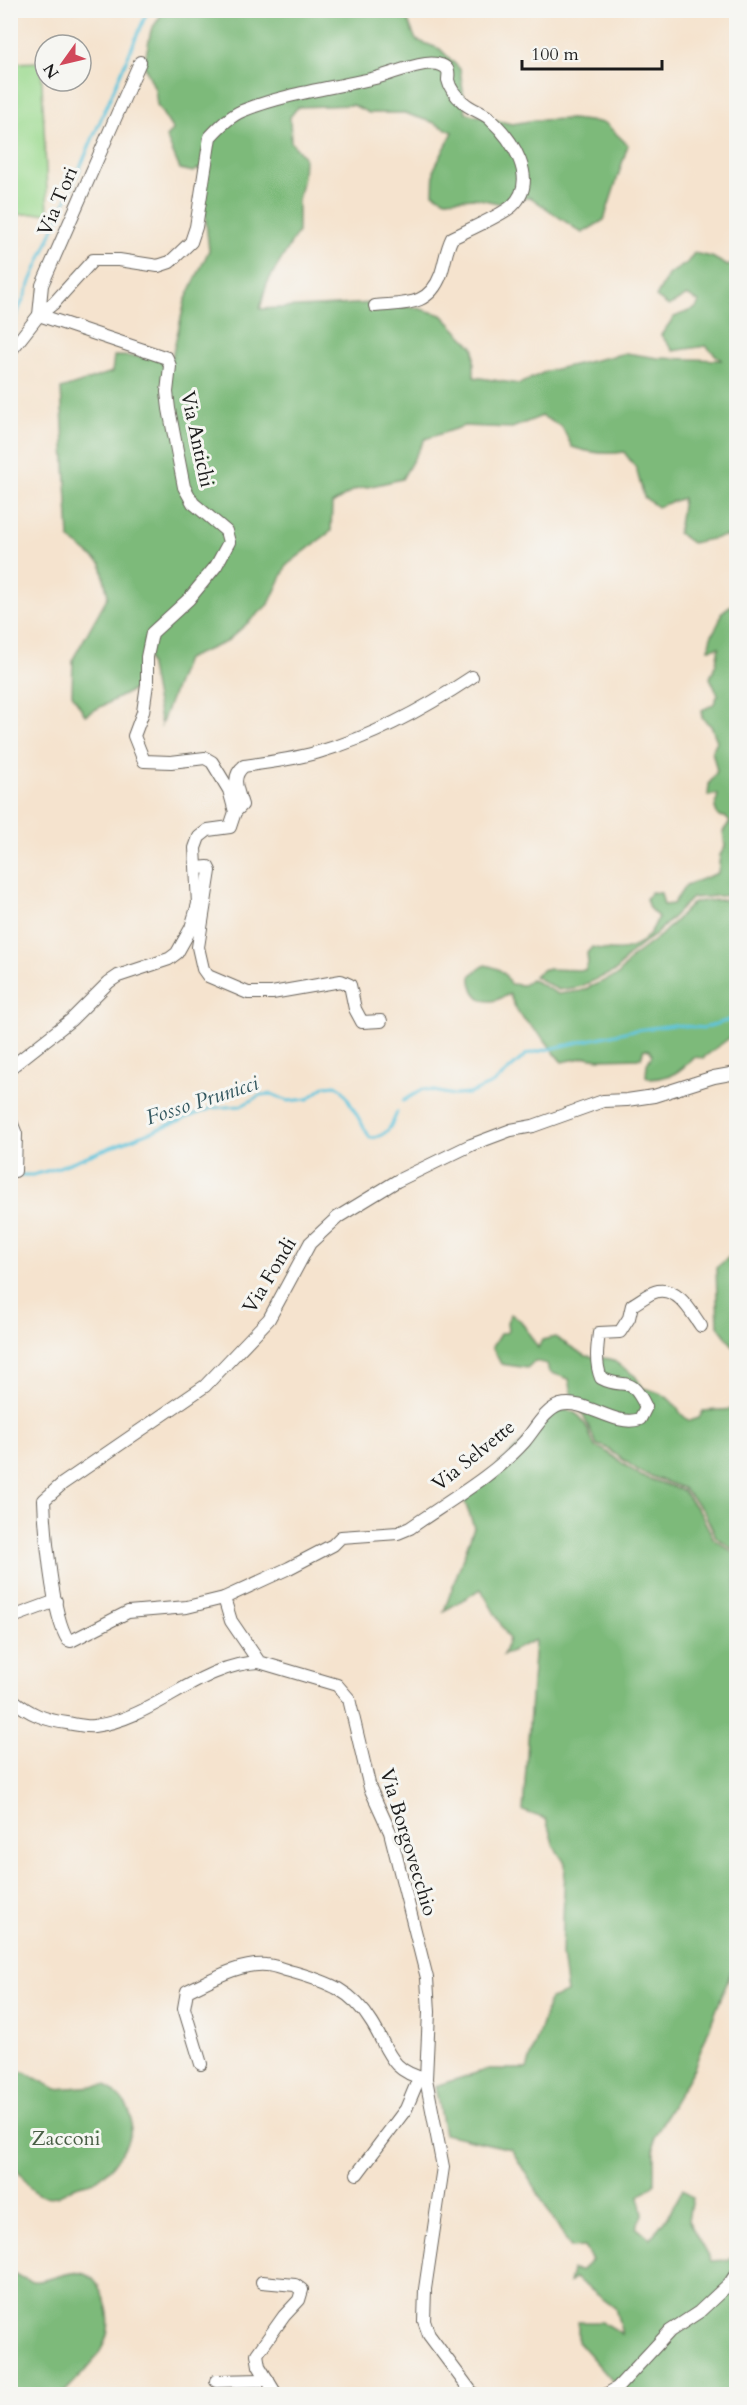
<svg xmlns="http://www.w3.org/2000/svg" width="747" height="2405" font-family="Cardo,serif">
  <rect width="100%" height="100%" fill="#f6f6f2"/>
  <filter id="ink" filterUnits="userSpaceOnUse"><feTurbulence type="fractalNoise" baseFrequency=".0167" numOctaves="2"/><feDisplacementMap in="SourceGraphic" scale="12" xChannelSelector="R" yChannelSelector="G"/><feConvolveMatrix kernelMatrix="1 2 1 2 8 2 1 2 1" color-interpolation-filters="sRGB"/></filter>
  <filter id="wash" filterUnits="userSpaceOnUse"><feTurbulence type="fractalNoise" baseFrequency=".008" numOctaves="4" result="noise"/><feDisplacementMap in="SourceGraphic" scale="24" xChannelSelector="R" yChannelSelector="G"/><feGaussianBlur stdDeviation="1.35" result="paint"/><feColorMatrix in="noise" values="0 0 0 0 0 0 0 0 0 0 0 0 0 0 0 0 0 1.4 0 .05"/><feComposite in="paint" operator="in"/></filter>
  <g filter="url(#wash)">
    <rect width="100%" height="100%" fill="#f5e3ce"/>
    <!-- green -->
    <polygon fill="#9cda90" stroke="#5c7b56" stroke-width="1.5" points="41,62 48,213 11,215 11,63"/>
    <!-- forest -->
    <g fill="#7dba7a" stroke="#4c6b4b" stroke-width="1.5">
      <path d="M164,11h240l12,29 24,9 20,20 6,44 46,11 23,-4 37,-1 33,4 23,22 -24,75 -22,13 -52,-36 -28,7 -27,-6 -30,2 -12,-7 1,-24 19,-37 -21,-10 -28,-9h-35l-16,-8 -55,2 -8,10 1,25 13,15 -1,20 -5,24v31l-31,51 -7,26 115,-6 42,5 25,7 32,33v29l45,7 28,-13 79,-18 32,5 63,2 -15,-14 -33,5 -12,-16 13,-18 22,-9 3,-6 -12,-7 -18,11 -13,-9 12,-22 19,-12 7,-10 18,4 16,9 8,-6v284l-10,-8 -34,7 -14,-10 5,-35 -26,9 -13,-10 -8,-29 -12,-16c-18,3 -34,1 -52,-5l-10,-20 -20,-11 -30,12 -48,-2 -39,13 -23,40 -48,11 -22,14 -1,27 -44,34 -18,39 -43,38 -40,17 -25,66 -16,-85 -4,46 -56,29 -13,-21 1,-35 35,-63 -7,-32 -32,-26 -8,-149 51,-17 2,-16 58,1 13,-56 24,-51 -9,-82 -7,4 -13,-3 -14,-32 7,-7 -16,-25 -2,-16 -11,-24 7,-35z"/>
      <path d="M736,601v296l-4,-2 -40,3 -34,34 -29,23 -13,16 -37,16 -21,3 -24,-14 10,-7 41,1 3,-7 -1,-10 5,-6c31,8 54,3 66,-30l-9,-9 -3,-9 5,-7 10,1 3,12 9,-1 13,-19 32,-12 2,-18 5,-8 -2,-16 7,-9 -5,-5 -7,-1 -3,-8 3,-14 -10,2 1,-12 8,-13 -5,-20 5,-10 -6,-15 -9,-8v-8l11,-5 5,-10 -8,-17 6,-15 3,-16 -10,2c0,-20 11,-19 12,-36z"/>
      <path d="M731,899l5,3v131l-33,25 -10,-1c-13,16 -21,20 -42,22l-5,-3 1,-12 5,-9 -2,-5 -6,-1 -3,9 -42,1 -12,-2 -25,5c-7,-7 -12,-16 -18,-23 -14,-14 -29,-25 -34,-45 -6,2 -13,7 -20,7 -14,0 -20,-14 -19,-26l14,-10c14,3 20,6 25,19l13,1 8,-6 27,15 22,-3 38,-16 14,-18 29,-22 33,-33z"/>
      <polygon points="736,1251 736,1350 718,1326 716,1268"/>
      <path d="M511,1314l10,7 17,27 4,-8 13,-3 31,19 25,3 24,17 8,12c10,2 20,5 27,12 8,7 10,16 20,21l9,-3 4,-7 33,-2v142l-20,-14 -12,-25 -21,-24 -41,-15 -37,-26 -8,-2 -14,-31 -9,-11 -5,-24 -20,-7 -2,-8 -12,-3 -8,7 -26,-4 -9,-17 8,-13 8,-2 -1,-10z"/>
      <path d="M565,1410c19,1 23,22 30,37l9,3 37,26 41,14 19,24 13,25 22,15v337l-3,12 3,5v51l-42,109 -40,69v47l-15,12 4,17 -7,14 14,12 19,-25 14,-25 9,9 -4,22 23,41 18,-1 7,-6v140h-112l-46,-52v-20h24l20,12 -7,-26 -40,-30 -6,5 3,-13 9,1 11,-11 -8,-13 -13,1 -60,-99 -67,-15 -9,-48 54,-17h38l23,-70 17,-6 -5,-39 3,-91 -11,-16 -8,-28 -23,-8 12,-171 -32,15 6,-16 -28,-50 -37,22 30,-84 -11,-30 92,-85z"/>
      <path d="M11,2072h13l32,17 50,-4c9,7 20,17 24,28 7,22 -14,53 -31,65 -8,6 -17,5 -25,9 -11,6 -18,12 -30,9 -17,-3 -19,-23 -33,-30z"/>
      <path d="M10,2272c7,2 15,8 22,9 16,2 33,-11 50,-8 12,3 17,13 21,23 19,46 -13,68 -40,98h-52z"/>
    </g>
    <g fill="none" stroke-linecap="round" stroke-linejoin="round">
      <!-- stream -->
      <g stroke="#5ec4dc" stroke-width="3">
        <polyline points="10,330 148,10"/>
        <path d="M10,728c7,15 5,33 0,48"/>
        <polyline points="403,1101 423,1089 454,1095 469,1094 494,1083 527,1054 629,1031 674,1025 703,1028 736,1018"/>
        <path d="M10,1175h23l21,-6 158,-61 29,-2 20,-11 11,-1 16,7 20,-2 17,-13 11,-1 6,4 28,49c17,-1 22,-12 27,-26"/>
      </g>
    </g>
  </g>
  <g filter="url(#ink)">
    <g fill="none" stroke-linecap="round" stroke-linejoin="round">
      <defs>
        <g id="minor">
          <path d="M39,315l15,-12 39,-43h26l39,6 12,-4 21,-20 5,-15 14,-90c9,-10 20,-21 32,-26 44,-18 92,-23 137,-34 16,-4 46,-18 62,-12 3,1 6,3 7,6 1,3 0,6 0,9 2,9 9,17 15,22 8,8 20,10 27,17 22,20 50,61 22,87 -10,9 -46,25 -60,32 -6,12 -7,24 -11,36 -12,33 -37,29 -66,32"/>
          <polyline points="10,352 39,315 42,285 140,62"/>
          <path d="M236,811l6,-6c-4,-14 -12,-28 2,-39 26,-4 53,-7 78,-15 52,-15 105,-44 150,-74"/>
          <polyline points="197,868 208,867 210,871 198,947 203,969 208,976 248,993 272,993 341,981 350,985 355,1009 362,1022 381,1021"/>
          <polyline points="10,1068 71,1020 109,982 118,976 169,959 177,953 191,928 198,904 195,848 199,837 208,830 230,827 235,812 229,790 212,762 205,758 171,762 144,761 134,736 143,712 147,684 147,657 152,633 189,599 216,566 229,542 226,531 193,503 184,487 169,409 167,392 170,366 167,358 39,315"/>
          <polyline points="10,1119 16,1134 15,1171"/>
          <path d="M701,1326c-10,-14 -22,-38 -43,-35 -8,1 -18,10 -26,14l-3,13 -9,14 -21,1c-2,15 -4,30 2,45 24,13 28,-6 45,29l-6,12c-25,9 -55,-21 -80,-14 -15,5 -25,24 -35,36 -30,34 -78,61 -115,87l-12,5 -57,4 -8,8 -44,23 -65,30 -37,9 -59,5 -57,29 -3,-1c-16,-23 -23,-110 -24,-140l18,-16 143,-98 64,-67 41,-76 28,-26 59,-36 74,-36 40,-15 22,-4 70,-25 24,-1 27,-4 60,-19 22,-4"/>
          <polyline points="224,1598 231,1621 259,1662 337,1685 349,1699 370,1788 390,1832 427,1978 429,2012 426,2079 443,2167 425,2289 424,2321 429,2335 473,2394"/>
          <polyline points="10,1618 56,1601"/>
          <path d="M13,1700c17,14 32,20 54,23 8,1 18,4 27,3 60,-7 105,-62 165,-64"/>
          <path d="M201,2064l-17,-56 3,-17c24,-11 52,-28 79,-26 8,0 18,5 27,7 35,10 59,18 79,51 17,27 17,48 54,56"/>
          <polyline points="357,2174 406,2109 419,2078"/>
          <polyline points="262,2282 295,2285 302,2290 299,2300 284,2316 257,2354 259,2366 276,2394"/>
          <polyline points="216,2381 268,2380"/>
          <polyline points="607,2394 617,2388 670,2331 699,2312 730,2283 736,2274"/>
        </g>
      </defs>
      <!-- minor casing -->
      <use href="#minor" stroke="#68625a" stroke-width="14"/>
      <!-- minor -->
      <use href="#minor" stroke="#fff" stroke-width="12"/>
    </g>
  </g>
  <g text-anchor="middle" stroke-width="6" stroke-linejoin="round" paint-order="stroke">
    <!-- street labels -->
    <g font-size="20" fill="#1c1c1c" stroke="#f6f6f2">
      <text transform="translate(57 201) rotate(-67)" y="7">Via Tori</text>
      <text transform="translate(198 439) rotate(78)" y="7">Via Antichi</text>
      <text transform="translate(269 1275) rotate(-59)" y="7">Via Fondi</text>
      <text transform="translate(473 1455) rotate(-39)" y="7">Via Selvette</text>
      <text transform="translate(409 1842) rotate(73)" y="7">Via Borgovecchio</text>
    </g>
    <!-- park labels -->
    <g font-size="20" fill="#495e45" stroke="#f6f6f2">
      <text x="66" y="2145">Zacconi</text>
    </g>
    <!-- water labels -->
    <g font-size="21" font-style="italic" fill="#33575f" stroke="#f6f6f2">
      <text transform="translate(202 1100) rotate(-18)" y="7">Fosso Prunicci</text>
    </g>
  </g>
  <!-- margin -->
  <rect width="747" height="2405" fill="none" stroke="#f6f6f2" stroke-width="36"/>
  <!-- north arrow -->
  <g transform="translate(63 63) rotate(236)"><circle r="28" fill="#f6f6f2" stroke="#9f9f9c" stroke-width="1.5"/>
  <path d="M0-4.5L10 22L0 15L-10 22Z" fill="#d1495b"/>
  <text y="-9" font-size="16" font-weight="bold" text-anchor="middle" fill="#1c1c1c">N</text>
  </g>
  <!-- scale -->
  <path d="M522 60v9h140v-9" fill="none" stroke="#1c1c1c" stroke-width="3"/>
  <text x="531" y="60" font-size="18" fill="#1c1c1c" stroke="#f6f6f2" stroke-width="4.5" paint-order="stroke">100 m</text>
</svg>
